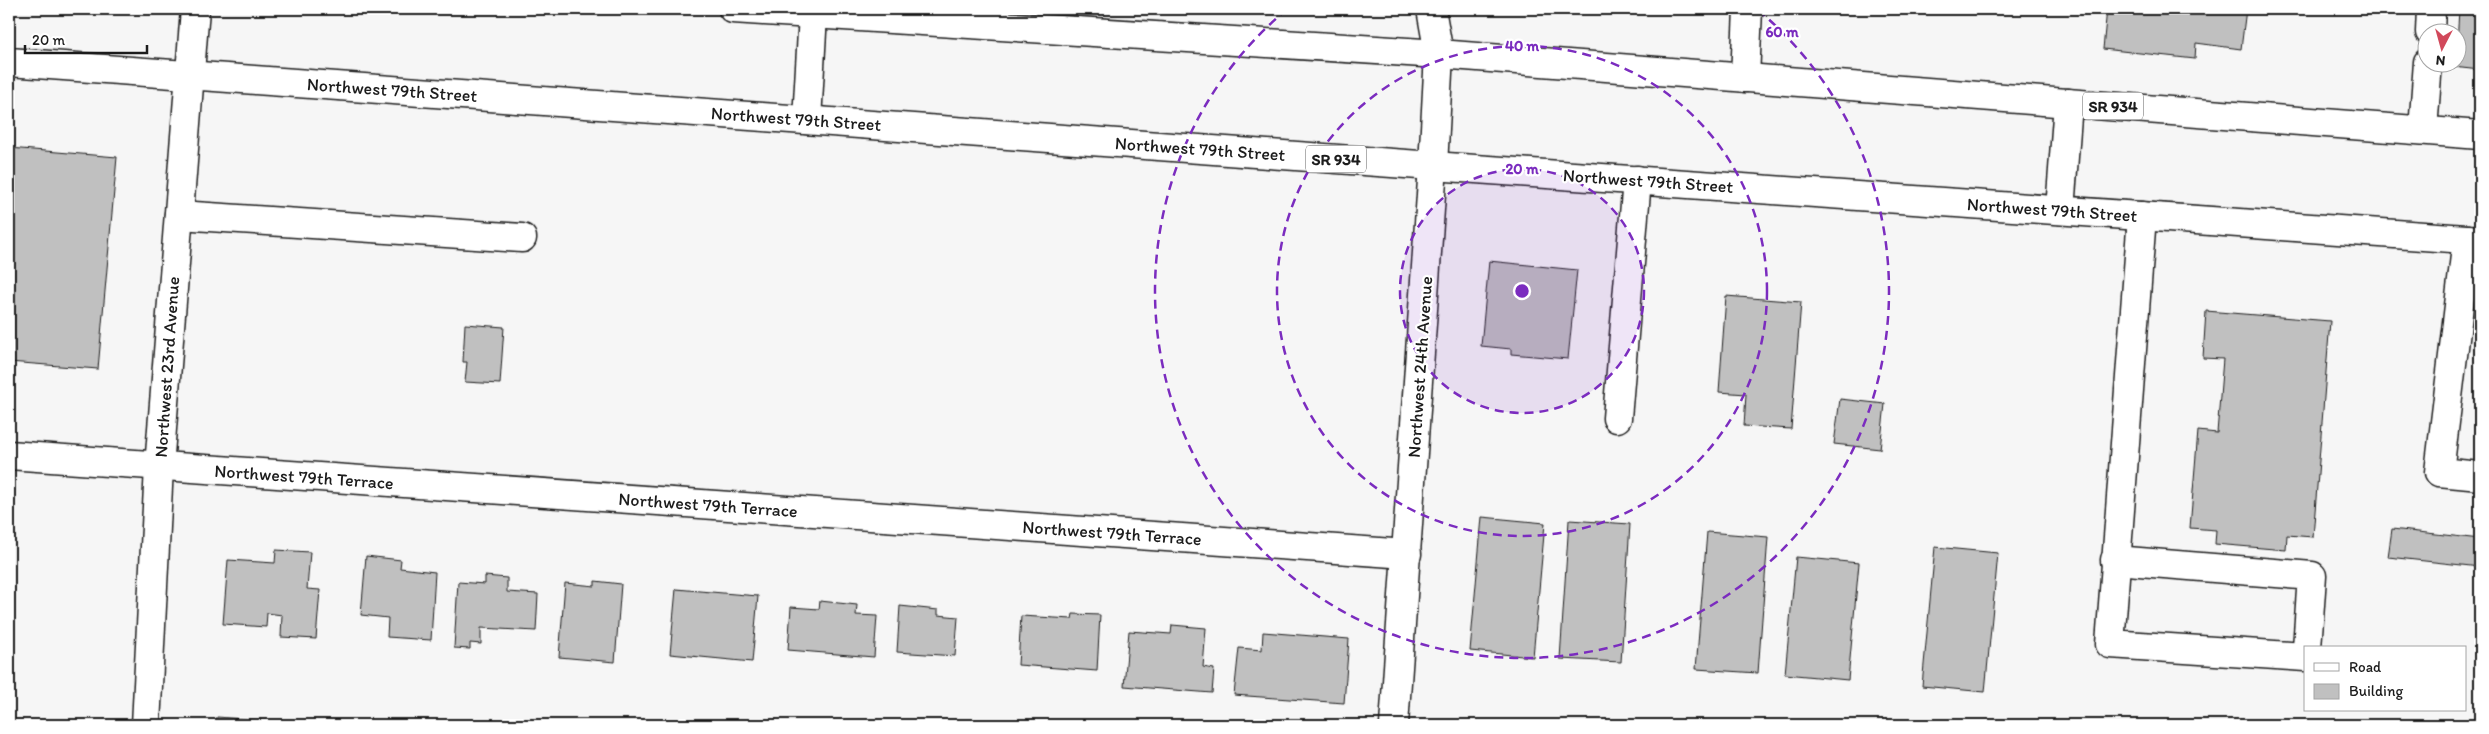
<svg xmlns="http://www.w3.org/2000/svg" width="2489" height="734" font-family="Itim,sans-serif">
  <rect width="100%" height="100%" fill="#f6f6f6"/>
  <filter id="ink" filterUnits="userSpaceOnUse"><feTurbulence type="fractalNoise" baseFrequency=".02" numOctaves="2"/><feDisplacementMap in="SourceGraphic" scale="10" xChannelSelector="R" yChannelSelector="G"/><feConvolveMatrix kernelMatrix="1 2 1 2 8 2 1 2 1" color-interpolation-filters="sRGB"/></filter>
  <g filter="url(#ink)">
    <!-- building -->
    <g fill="#c0c0c0" stroke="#1c1c1c">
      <polygon points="2107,9 2260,9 2260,11 2246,9 2241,49 2196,43 2195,59 2103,49"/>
      <polygon points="2459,9 2480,9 2480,70 2453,67 2454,62 2456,62"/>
      <polygon points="9,148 117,157 98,369 9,362"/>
      <polygon points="1489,261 1577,270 1568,359 1511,354 1511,349 1481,346"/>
      <polygon points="1726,296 1801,302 1791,429 1744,426 1746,394 1719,392"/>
      <polygon points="2206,311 2330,321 2313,537 2287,535 2286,550 2215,544 2216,530 2190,528 2198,431 2217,433 2223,359 2203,358"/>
      <polygon points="465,324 504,327 500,384 465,382 467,362 463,362"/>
      <polygon points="1840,399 1885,404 1880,449 1834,444"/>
      <polygon points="1482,517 1545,523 1533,657 1470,651"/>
      <polygon points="1569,520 1630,524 1621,662 1560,659"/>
      <polygon points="2392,529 2480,539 2480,567 2388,557"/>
      <polygon points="1707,532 1768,537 1758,673 1696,669"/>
      <polygon points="1935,547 1998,553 1985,692 1922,686"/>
      <polygon points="276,550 310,552 307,589 320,590 316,639 281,637 282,615 267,613 266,627 223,624 228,560 275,563"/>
      <polygon points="366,556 401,560 400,568 435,572 431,640 387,637 388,618 361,615"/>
      <polygon points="1796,557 1859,563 1848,680 1785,674"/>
      <polygon points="485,576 507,578 507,592 538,594 536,631 481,628 481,644 470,643 470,649 454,648 458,582 485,584"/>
      <polygon points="595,581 621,584 615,662 559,657 565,583 595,586"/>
      <polygon points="676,589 758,596 752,662 670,654"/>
      <polygon points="820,601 857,605 856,615 877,616 874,657 788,650 791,607 819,609"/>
      <polygon points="900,606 938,610 938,615 958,617 955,656 897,652"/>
      <polygon points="1073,614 1100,615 1097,671 1018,665 1021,616 1072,619"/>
      <polygon points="1172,625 1206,628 1203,667 1214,669 1212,693 1124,686 1129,631 1171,634"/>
      <polygon points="1263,632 1349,639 1344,703 1234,695 1239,648 1262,650"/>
      <polygon points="217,717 296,723 295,725 216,725"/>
    </g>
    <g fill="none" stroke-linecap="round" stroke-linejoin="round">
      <defs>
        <g id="minor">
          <polyline points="2430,32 2431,9"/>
          <polyline points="1745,78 1748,9"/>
          <polyline points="2423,130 2428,62"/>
          <polyline points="179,215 522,238"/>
          <polyline points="2142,216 2110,644 2305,657"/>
          <polyline points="2467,239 2439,472 2480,476"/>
          <polyline points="1617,418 1637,180"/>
          <polyline points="9,455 1407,554"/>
          <polyline points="2115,560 2312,576 2307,648"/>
          <polyline points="146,725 159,467 195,9"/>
          <polyline points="1394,725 1433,166 1439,54 1431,9"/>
        </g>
        <g id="major">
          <polyline points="733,9 1439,54 2480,135"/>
          <polyline points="9,62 1433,166 2480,240"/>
          <polyline points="807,120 813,14"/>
          <polyline points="2060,210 2068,103"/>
        </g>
      </defs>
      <!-- minor casing -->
      <use href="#minor" stroke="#1c1c1c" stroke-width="31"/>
      <!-- major casing -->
      <use href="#major" stroke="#1c1c1c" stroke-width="31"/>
      <!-- minor -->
      <use href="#minor" stroke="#fff" stroke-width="28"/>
      <!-- major -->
      <use href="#major" stroke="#fff" stroke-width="28"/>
    </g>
  </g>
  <!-- distance rings -->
  <circle cx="1522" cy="291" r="122" fill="#7b2cbf" fill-opacity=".12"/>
  <g fill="none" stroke="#7b2cbf" stroke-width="2.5" stroke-dasharray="9 6">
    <circle cx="1522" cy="291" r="122"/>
    <circle cx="1522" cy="291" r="245"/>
    <path d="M1758 10A367 367 0 1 1 1286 10"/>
  </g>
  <g text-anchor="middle" stroke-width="4.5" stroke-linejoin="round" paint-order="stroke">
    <!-- shield labels -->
    <g fill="#fff" stroke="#606060" stroke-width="1">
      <rect x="2083" y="92.5" width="60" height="27" rx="4"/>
      <rect x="1306" y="145.5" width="60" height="27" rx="4"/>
    </g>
    <g font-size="16" font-weight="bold" fill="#1c1c1c">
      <text x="2113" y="112">SR 934</text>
      <text x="1336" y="165">SR 934</text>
    </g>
    <!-- street labels -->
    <g font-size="18" fill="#1c1c1c" stroke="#fff">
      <text transform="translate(392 90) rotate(4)" y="6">Northwest 79th Street</text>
      <text transform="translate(796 119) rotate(4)" y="6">Northwest 79th Street</text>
      <text transform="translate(1200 149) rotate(4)" y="6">Northwest 79th Street</text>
      <text transform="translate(1648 181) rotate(4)" y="6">Northwest 79th Street</text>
      <text transform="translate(2052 210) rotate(4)" y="6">Northwest 79th Street</text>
      <text transform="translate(167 367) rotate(-86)" y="6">Northwest 23rd Avenue</text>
      <text transform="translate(1420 367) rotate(-86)" y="6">Northwest 24th Avenue</text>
      <text transform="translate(304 477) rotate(4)" y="6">Northwest 79th Terrace</text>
      <text transform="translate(708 505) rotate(4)" y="6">Northwest 79th Terrace</text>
      <text transform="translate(1112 533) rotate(4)" y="6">Northwest 79th Terrace</text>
    </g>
  </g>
  <circle cx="1522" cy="291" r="8" fill="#7b2cbf" stroke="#fff" stroke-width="2.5"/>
  <g font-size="15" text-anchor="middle" font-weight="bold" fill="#7b2cbf" stroke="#fff" stroke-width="4.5" stroke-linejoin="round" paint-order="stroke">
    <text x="1782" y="37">60 m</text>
    <text x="1522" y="51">40 m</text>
    <text x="1522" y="174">20 m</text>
  </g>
  <!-- margin -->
  <rect width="2489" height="734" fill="none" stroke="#fff" stroke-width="30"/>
  <rect x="15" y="15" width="2459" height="704" fill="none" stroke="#1c1c1c" stroke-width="2" filter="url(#ink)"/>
  <!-- legend -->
  <rect x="2304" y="646" width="162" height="65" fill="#ffffff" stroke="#a4a4a4"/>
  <rect x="2314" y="663" width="25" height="8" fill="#ffffff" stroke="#a4a4a4"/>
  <text x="2349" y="672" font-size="15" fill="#1c1c1c">Road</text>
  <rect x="2314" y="684" width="25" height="15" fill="#c0c0c0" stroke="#a4a4a4"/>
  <text x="2349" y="696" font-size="15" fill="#1c1c1c">Building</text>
  <!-- north arrow -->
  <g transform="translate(2442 48) rotate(186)"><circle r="24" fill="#ffffff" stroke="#a4a4a4"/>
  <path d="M0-4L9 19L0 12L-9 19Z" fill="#d1495b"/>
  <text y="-8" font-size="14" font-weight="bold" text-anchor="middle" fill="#1c1c1c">N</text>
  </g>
  <!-- scale -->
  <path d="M25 45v8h122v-8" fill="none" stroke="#1c1c1c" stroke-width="2.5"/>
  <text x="32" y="45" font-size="15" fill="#1c1c1c" stroke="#ffffff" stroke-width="4" paint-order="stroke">20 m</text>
</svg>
